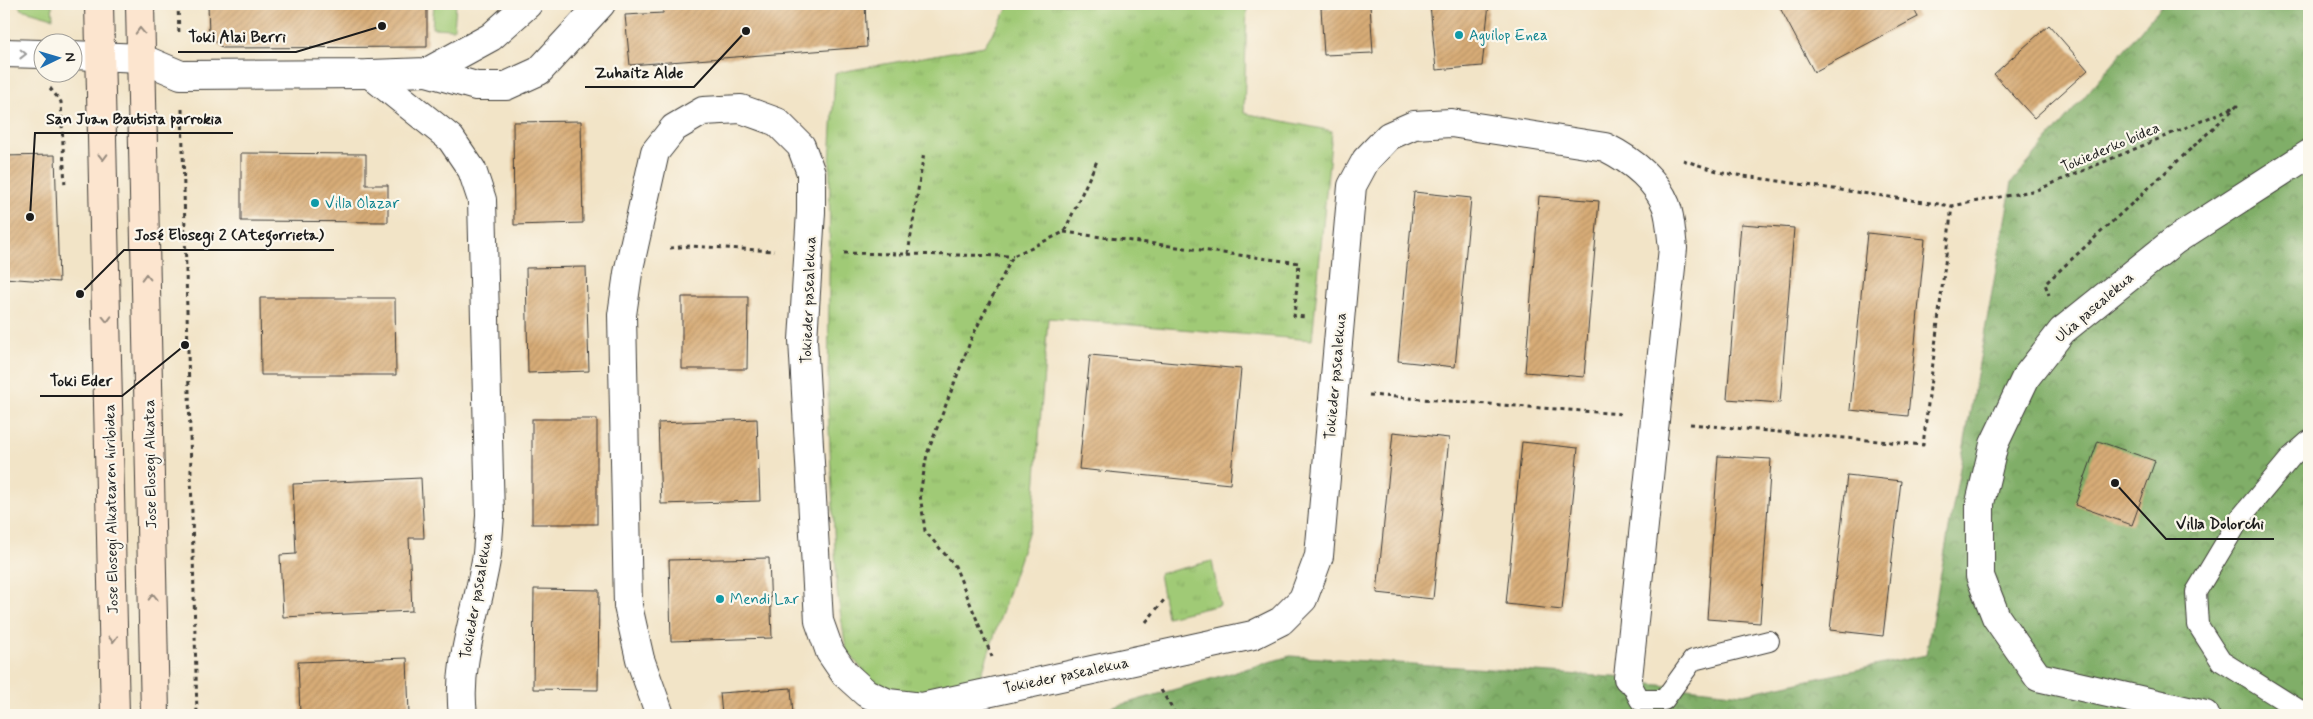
<svg xmlns="http://www.w3.org/2000/svg" width="2313" height="719" font-family="Mynerve,sans-serif">
  <defs>
    <pattern id="grass-tufts" width="24" height="20" patternUnits="userSpaceOnUse" patternTransform="scale(1.25)"><rect width="24" height="20" fill="#a0ca76"/><path d="M3 7l-1-3M5 7V3M7 7l1-3M15 17l-1-3M17 17v-4M19 17l1-3" fill="none" stroke="#89ad66"/></pattern>
    <pattern id="forest-crowns" width="20" height="18" patternUnits="userSpaceOnUse" patternTransform="scale(1.25)"><rect width="20" height="18" fill="#80ae67"/><path d="M2 6a3 3 0 1 1 6 0M12 15a3 3 0 1 1 6 0" fill="none" stroke="#688d54"/></pattern>
    <pattern id="building-hatch" width="6" height="6" patternUnits="userSpaceOnUse" patternTransform="scale(1.25)"><rect width="6" height="6" fill="#d7ac77"/><path d="M-1 1l2-2M0 6l6-6M5 7l2-2" fill="none" stroke="#b89366"/></pattern>
  </defs>
  <rect width="100%" height="100%" fill="#fbf7ec"/>
  <filter id="ink" filterUnits="userSpaceOnUse"><feTurbulence type="fractalNoise" baseFrequency=".02" numOctaves="2"/><feDisplacementMap in="SourceGraphic" scale="10" xChannelSelector="R" yChannelSelector="G"/><feConvolveMatrix kernelMatrix="1 2 1 2 8 2 1 2 1" color-interpolation-filters="sRGB"/></filter>
  <filter id="wash" filterUnits="userSpaceOnUse"><feTurbulence type="fractalNoise" baseFrequency=".0096" numOctaves="4" result="noise"/><feDisplacementMap in="SourceGraphic" scale="20" xChannelSelector="R" yChannelSelector="G"/><feGaussianBlur stdDeviation="1.12" result="paint"/><feColorMatrix in="noise" values="0 0 0 0 0 0 0 0 0 0 0 0 0 0 0 0 0 1.4 0 .05"/><feComposite in="paint" operator="in"/></filter>
  <g filter="url(#wash)">
    <rect width="100%" height="100%" fill="#f2e4c7"/>
    <!-- grass -->
    <g fill="url(#grass-tufts)" stroke="#5e7349">
      <polygon points="1011,4 1247,4 1244,113 1332,131 1312,340 1048,318 1033,518 980,679 919,695 873,684 846,649 837,591 828,409 830,163 835,73 984,46"/>
      <polygon points="1212,561 1220,605 1167,617 1159,574"/>
    </g>
    <!-- forest -->
    <polygon fill="url(#forest-crowns)" stroke="#4e6542" points="2163,4 2309,4 2309,715 1111,715 1110,708 1290,656 1628,678 1650,684 1743,694 1926,655 2012,182"/>
    <!-- garden -->
    <g fill="#a0ca76" stroke="#5e7349">
      <polygon points="18,4 52,4 53,18 21,9"/>
      <polygon points="434,4 456,4 454,29 432,28"/>
    </g>
    <g id="blocks">
      <!-- building -->
      <g fill="url(#building-hatch)">
        <polygon points="208,4 427,4 427,47 222,48 209,36"/>
        <polygon points="664,4 865,4 867,47 630,65 625,15 663,13"/>
        <polygon points="1430,4 1489,4 1482,66 1436,70"/>
        <polygon points="1784,4 1911,4 1918,17 1814,72 1779,6"/>
        <polygon points="1370,5 1373,53 1324,55 1321,8"/>
        <polygon points="2049,25 2088,70 2034,118 1994,74"/>
        <polygon points="581,121 583,223 514,225 513,122"/>
        <polygon points="241,153 366,154 366,185 388,185 388,222 241,221"/>
        <polygon points="55,155 59,282 4,278 4,156"/>
        <polygon points="1414,192 1471,198 1455,367 1398,361"/>
        <polygon points="1539,196 1599,201 1584,377 1525,372"/>
        <polygon points="1741,224 1794,228 1780,403 1727,399"/>
        <polygon points="1867,233 1925,239 1908,416 1850,410"/>
        <polygon points="586,267 589,371 528,373 526,268"/>
        <polygon points="682,297 748,297 747,369 682,369"/>
        <polygon points="260,298 395,298 396,375 261,375"/>
        <polygon points="1090,355 1241,369 1230,484 1079,469"/>
        <rect x="532" y="419" width="65" height="105"/>
        <polygon points="757,419 760,501 661,504 658,423"/>
        <polygon points="1393,432 1449,438 1433,599 1377,593"/>
        <polygon points="2098,441 2155,461 2132,525 2075,505"/>
        <polygon points="1522,442 1578,448 1562,610 1506,604"/>
        <polygon points="1718,456 1771,459 1760,623 1707,619"/>
        <polygon points="1847,475 1901,481 1883,636 1830,630"/>
        <polygon points="421,478 424,538 409,538 412,611 283,617 280,555 296,554 293,484"/>
        <polygon points="769,558 772,638 671,641 669,560"/>
        <polygon points="534,589 599,590 598,690 533,689"/>
        <polygon points="407,658 409,715 300,715 298,662"/>
        <polygon points="791,688 793,715 722,715 720,693"/>
      </g>
    </g>
  </g>
  <g filter="url(#ink)">
    <use href="#blocks" fill-opacity="0" stroke="#3c3a36" stroke-width="1"/>
    <g fill="none" stroke-linecap="round" stroke-linejoin="round">
      <defs>
        <g id="lane">
          <polyline points="1628,678 1640,700 1664,700 1693,660 1769,641"/>
          <polyline points="2307,715 2221,661 2198,625 2196,592 2241,517 2292,456 2309,441"/>
        </g>
        <g id="street">
          <polyline points="4,53 42,54"/>
          <polyline points="72,55 141,58 181,75 370,74 427,72 491,37 528,4"/>
          <polyline points="427,72 476,86 506,86 539,71 601,4"/>
          <path d="M370,74l81,65 21,31 10,30 8,316c-1,13 -2,26 -3,38 -8,54 -31,107 -24,161"/>
          <path d="M660,715l-20,-56 -12,-53 -6,-291 6,-42 27,-121 19,-24 29,-17 38,-2 36,13 24,24 10,27v39l-8,128 16,281 11,31 15,22 21,19 22,10 34,4 331,-72 28,-14 22,-22 16,-43 33,-370 14,-26 23,-24 25,-11 37,-2 154,24c26,13 50,31 61,58 5,13 5,30 7,43l-45,430"/>
          <polyline points="2205,715 2038,677 1996,617 1980,576 1980,503 1994,444 2026,377 2062,331 2174,241 2309,154"/>
        </g>
        <g id="secondary">
          <polyline points="99,4 115,715"/>
          <polyline points="140,4 155,715"/>
        </g>
      </defs>
      <!-- lane casing -->
      <use href="#lane" stroke="#3c3a36" stroke-width="22"/>
      <!-- street casing -->
      <use href="#street" stroke="#3c3a36" stroke-width="30"/>
      <!-- secondary casing -->
      <use href="#secondary" stroke="#3c3a36" stroke-width="30"/>
      <!-- path -->
      <g stroke="#3c3a36" stroke-width="3" stroke-dasharray="4 4" stroke-linecap="butt">
        <polyline points="178,4 179,36"/>
        <polyline points="4,8 7,8"/>
        <polyline points="50,88 61,102 65,188"/>
        <polyline points="182,109 197,715"/>
        <polyline points="1683,160 1723,173 1952,206 2037,190 2237,106 2045,284 2049,295"/>
        <polyline points="1064,232 1299,263 1294,316 1306,317"/>
        <polyline points="670,248 691,246 774,251"/>
        <polyline points="844,253 1013,256"/>
        <polyline points="908,254 924,152"/>
        <polyline points="1369,395 1622,414"/>
        <polyline points="1690,424 1923,445 1952,206"/>
        <polyline points="1146,622 1164,600"/>
        <polyline points="992,657 955,566 925,531 920,494 927,454 972,337 1013,256 1064,232 1097,161"/>
        <polyline points="1161,690 1176,715"/>
      </g>
      <!-- lane -->
      <use href="#lane" stroke="#fff" stroke-width="20"/>
      <!-- street -->
      <use href="#street" stroke="#fff" stroke-width="28"/>
      <!-- secondary -->
      <use href="#secondary" stroke="#fce5cf" stroke-width="28"/>
    </g>
    <!-- one-way arrows -->
    <defs><path id="oneway-chevron" d="M-2-3.5L2.5 0L-2 3.5" fill="none" stroke-width="1.6" stroke-linecap="round" stroke-linejoin="round" transform="scale(1.25)"/></defs>
    <g stroke="#978b7e">
      <use href="#oneway-chevron" transform="translate(140 31) rotate(-92)"/>
      <use href="#oneway-chevron" transform="translate(103 157) rotate(89)"/>
      <use href="#oneway-chevron" transform="translate(146 277) rotate(-91)"/>
      <use href="#oneway-chevron" transform="translate(107 319) rotate(89)"/>
      <use href="#oneway-chevron" transform="translate(153 597) rotate(-91)"/>
      <use href="#oneway-chevron" transform="translate(113 639) rotate(89)"/>
    </g>
    <use stroke="#999" href="#oneway-chevron" transform="translate(23 54) rotate(1)"/>
  </g>
  <!-- markers -->
  <g fill="#0f9aa8" stroke="#fbf7ec" stroke-width="2">
    <circle cx="1459" cy="35" r="5"/>
    <circle cx="315" cy="203" r="5"/>
    <circle cx="720" cy="599" r="5"/>
  </g>
  <g text-anchor="middle" stroke-width="4.5" stroke-linejoin="round" paint-order="stroke">
    <!-- culture labels -->
    <g font-size="15" fill="#0d838f" stroke="#fbf7ec" text-anchor="start">
      <text x="1469" y="40">Aguilop Enea</text>
      <text x="325" y="208">Villa Olazar</text>
      <text x="730" y="604">Mendi Lar</text>
    </g>
    <!-- street labels -->
    <g font-size="15" fill="#1c1c1c" stroke="#fbf7ec">
      <text transform="translate(2110 147) rotate(-23)" y="5">Tokiederko bidea</text>
      <text transform="translate(808 300) rotate(-88)" y="5">Tokieder pasealekua</text>
      <text transform="translate(2094 307) rotate(-41)" y="5">Ulia pasealekua</text>
      <text transform="translate(1335 376) rotate(-85)" y="5">Tokieder pasealekua</text>
      <text transform="translate(150 464) rotate(-91)" y="5">Jose Elosegi Alkatea</text>
      <text transform="translate(111 509) rotate(-91)" y="5">Jose Elosegi Alkatearen hiribidea</text>
      <text transform="translate(476 596) rotate(-80)" y="5">Tokieder pasealekua</text>
      <text transform="translate(1066 675) rotate(-12)" y="5">Tokieder pasealekua</text>
    </g>
  </g>
  <!-- callouts -->
  <path fill="none" stroke="#1c1c1c" stroke-width="2" d="M382 26L296 52H178M746 31L694 87H585M30 217L35 133H233M80 294L124 250H334M185 345L122 396H40M2115 483L2166 539H2274"/>
  <g fill="#1c1c1c" stroke="#fbf7ec" stroke-width="2">
    <circle cx="382" cy="26" r="5"/>
    <circle cx="746" cy="31" r="5"/>
    <circle cx="30" cy="217" r="5"/>
    <circle cx="80" cy="294" r="5"/>
    <circle cx="185" cy="345" r="5"/>
    <circle cx="2115" cy="483" r="5"/>
  </g>
  <g font-size="16" text-anchor="middle" font-weight="bold" fill="#1c1c1c" stroke="#fbf7ec" stroke-width="4.5" stroke-linejoin="round" paint-order="stroke">
    <text x="237" y="42">Toki Alai Berri</text>
    <text x="639" y="78">Zuhaitz Alde</text>
    <text x="134" y="124">San Juan Bautista parrokia</text>
    <text x="229" y="240">José Elosegi 2 (Ategorrieta)</text>
    <text x="81" y="386">Toki Eder</text>
    <text x="2220" y="529">Villa Dolorchi</text>
  </g>
  <!-- margin -->
  <rect width="2313" height="719" fill="none" stroke="#fbf7ec" stroke-width="20"/>
  <!-- north arrow -->
  <g transform="translate(58 58) rotate(85)"><circle r="24" fill="#fbf7ec" stroke="#a29f99"/>
  <path d="M0-4L9 19L0 12L-9 19Z" fill="#1f6fb2"/>
  <text y="-8" font-size="14" font-weight="bold" text-anchor="middle" fill="#1c1c1c">N</text>
  </g>
</svg>
